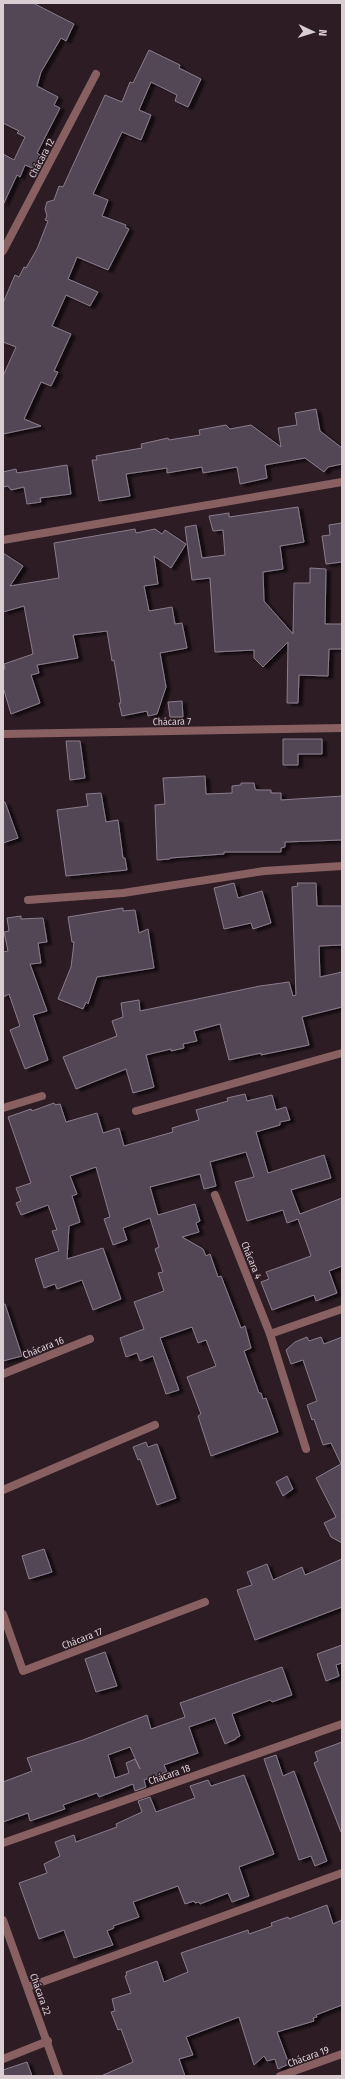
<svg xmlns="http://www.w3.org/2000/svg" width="345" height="2079" font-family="'Fira Sans Condensed',sans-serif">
  <defs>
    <filter id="shadow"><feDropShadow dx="4.5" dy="2.5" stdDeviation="1" flood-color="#0009"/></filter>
  </defs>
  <rect width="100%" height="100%" fill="#2d1c24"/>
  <!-- building -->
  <g fill="#534655" stroke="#8b7c8c" fill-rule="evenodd" filter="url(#shadow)">
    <polygon points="3,3 33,3 74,24 66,41 61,38 41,72 37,86 58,97 54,105 60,108 37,153 42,156 35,169 25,165 20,177 17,175 3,205 3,154 14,160 25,137 17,133 19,131 3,123"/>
    <polygon points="149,50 180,65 179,68 201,79 188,107 175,101 177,95 151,82 139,110 151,115 141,140 122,132 93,194 108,200 102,216 126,225 125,227 129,229 108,270 77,257 68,279 98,292 90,306 66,295 52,326 71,334 54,371 58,372 51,386 41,382 24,419 41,426 3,434 3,376 16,347 3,342 3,303 15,275 19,277 24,267 26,268 37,249 48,221 45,220 47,216 45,209 47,202 54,200 59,186 63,187 105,95 122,102 130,82 133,83"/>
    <polygon points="316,409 320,431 342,448 342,464 328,467 324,472 305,458 265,465 267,478 240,484 237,467 203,473 202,467 167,473 167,468 126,474 130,496 99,501 92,460 97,460 96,456 142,448 141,444 168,438 169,440 200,435 199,430 226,425 230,429 251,425 281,447 278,428 297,425 295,413"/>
    <polygon points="67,465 71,494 40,498 41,502 27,504 24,487 11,490 8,486 3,487 3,472 16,469 17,473"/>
    <polygon points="298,507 304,542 280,546 283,569 263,572 264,601 293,634 294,583 310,583 310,568 326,569 325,624 342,624 342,649 329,649 328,676 299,675 298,703 287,703 288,642 263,667 254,658 254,650 215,652 210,578 192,580 185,527 196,525 202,558 225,555 223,530 213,531 209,516 229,513 229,517"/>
    <polygon points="342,523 342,562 326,564 322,536 330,535 329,525"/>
    <polygon points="135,529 136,533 155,529 162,534 165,530 186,544 171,568 154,556 158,584 144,586 149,611 172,607 175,624 182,623 187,648 160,653 166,687 157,714 148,716 147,711 122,716 119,703 121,703 114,660 112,661 107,631 73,635 78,658 37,665 39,673 31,675 40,703 11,714 3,687 3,670 5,669 4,664 33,654 24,606 3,612 3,553 23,566 10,586 59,578 54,543"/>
    <polygon points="182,701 183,717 170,717 168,702"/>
    <polygon points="283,739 322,739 322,754 298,754 298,765 283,765"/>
    <polygon points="66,741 80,741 85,778 70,780"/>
    <polygon points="205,776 206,794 232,793 232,786 241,785 241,783 254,783 255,789 257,790 271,790 271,793 281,793 281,800 342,796 342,840 285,842 285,847 281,848 281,852 224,852 224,854 170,858 170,859 157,860 155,805 165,804 163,778"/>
    <polygon points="101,793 106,822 118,820 123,858 125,858 127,870 66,876 57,810 88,806 86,794"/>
    <polygon points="3,802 5,802 18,838 3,843"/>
    <polygon points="234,883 238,898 262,891 271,923 253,929 251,923 224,929 214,888"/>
    <polygon points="297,883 316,883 317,906 342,906 342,945 319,946 320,977 342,972 342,1007 302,1017 309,1045 261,1055 261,1053 229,1060 220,1024 194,1031 197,1041 183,1044 184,1048 171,1051 171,1049 146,1055 154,1087 133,1093 126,1069 76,1089 63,1057 117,1036 112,1021 123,1017 121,1003 139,1000 140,1011 260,986 289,982 293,996 296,995 292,887 298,886"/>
    <polygon points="123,908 123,911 135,910 139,933 148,929 154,968 97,977 88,1004 86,1002 83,1009 58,999 71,967 73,951 74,942 72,942 68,917"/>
    <polygon points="21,916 21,919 43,918 47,942 38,943 41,963 30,964 47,1011 33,1015 48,1060 25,1069 10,1030 20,1026 9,994 3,997 3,952 8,951 4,932 9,931 7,918"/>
    <polygon points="245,1094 247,1101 272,1095 276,1110 286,1107 290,1120 280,1122 280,1125 256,1132 268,1173 324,1155 331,1178 291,1190 300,1214 342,1198 342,1266 329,1271 337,1293 316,1301 314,1295 272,1310 261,1282 269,1279 266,1272 311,1256 298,1219 287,1223 283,1210 247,1221 235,1182 254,1177 246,1152 210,1162 216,1186 204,1189 200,1174 150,1187 158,1215 195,1204 200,1221 196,1223 199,1232 182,1237 203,1249 206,1256 210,1254 218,1277 221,1276 241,1328 245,1326 251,1348 244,1351 259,1393 261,1393 263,1399 266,1398 278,1432 211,1456 198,1416 201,1414 187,1377 216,1366 206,1340 198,1343 192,1327 160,1338 179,1390 166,1394 153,1356 140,1361 137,1353 126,1357 120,1338 144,1329 134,1302 164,1291 158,1273 163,1272 155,1249 159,1247 150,1218 123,1228 127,1240 113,1245 104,1219 110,1217 96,1167 70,1176 77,1194 72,1196 80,1222 69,1226 67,1259 103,1248 121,1299 93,1310 82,1280 57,1289 55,1284 44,1288 35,1259 59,1251 52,1231 57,1230 48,1205 21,1215 16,1203 21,1201 16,1188 31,1183 8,1117 31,1109 32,1111 54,1103 55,1105 60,1104 66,1122 97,1113 103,1133 119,1128 124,1146 173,1132 172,1128 199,1120 196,1110 228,1101 227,1098"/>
    <polygon points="3,1304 5,1304 22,1356 3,1361"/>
    <polygon points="307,1337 309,1341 321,1337 324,1344 342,1337 342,1543 331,1537 324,1523 336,1517 316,1478 341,1464 331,1443 323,1445 314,1419 312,1420 307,1405 317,1401 303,1360 291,1364 286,1350 295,1342"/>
    <polygon points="146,1442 148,1447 157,1444 176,1498 157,1505 140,1459 138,1460 133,1447"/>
    <polygon points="287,1476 293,1489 283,1496 276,1482"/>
    <polygon points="44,1549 52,1572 29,1579 22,1556"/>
    <polygon points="342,1559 342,1607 255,1640 237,1590 252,1585 247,1572 267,1564 273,1580 302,1567 305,1575"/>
    <polygon points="342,1645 342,1663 336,1665 339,1676 326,1681 317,1654"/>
    <polygon points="105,1652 117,1686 96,1692 85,1659"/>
    <path d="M282,1667l10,28 -20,7 -2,-2 -38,14 8,22 -4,2v1l-11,5 -10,-26 -26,9 9,26 -34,12 3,7 -23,8 2,7 -11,4 -2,-7 -34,13 -2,-4 -34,12 2,4 -35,12 -2,-8 -25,9v-40l29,-11 -5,-13 56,-18 64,-25 4,14 34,-12 -5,-14zM130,1747l10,22 -5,-10 -9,4 3,10 -14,5 -7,-23z"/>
    <polygon points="342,1742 342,1831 341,1832 314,1763 318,1761 315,1752"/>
    <polygon points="276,1755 283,1776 294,1771 327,1861 315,1866 311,1856 299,1860 264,1759"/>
    <polygon points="244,1775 274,1854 239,1867 249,1896 232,1902 228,1893 200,1904 199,1902 195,1903 194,1901 185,1904 178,1886 133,1902 139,1917 113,1926 114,1928 107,1931 113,1945 74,1958 64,1930 39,1939 19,1883 47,1873 44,1864 60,1856 55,1842 74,1835 76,1842 117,1827 116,1824 142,1812 138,1801 150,1797 156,1812 195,1798 190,1786 208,1780 211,1786"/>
    <polygon points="327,1905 333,1924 342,1920 342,2005 316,2015 317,2017 313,2018 314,2021 277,2032 289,2064 278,2069 275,2059 267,2061 264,2056 254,2065 239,2017 186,2037 193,2055 179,2059 185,2076 101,2076 133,2062 121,2029 118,2030 111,2012 115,2011 112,1999 131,1993 125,1976 127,1975 126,1972 157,1961 164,1982 188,1972 181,1953 248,1930 249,1934 272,1926 271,1923 288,1917 289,1919"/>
    <polygon points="27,2062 32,2076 3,2076 3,2070"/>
  </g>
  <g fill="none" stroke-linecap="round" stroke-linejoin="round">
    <!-- minor -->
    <g stroke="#886062" stroke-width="8">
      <polyline points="3,251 96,74"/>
      <polyline points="3,540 342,482"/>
      <polyline points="3,734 342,728"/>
      <polyline points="28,900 123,893 264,871 342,866"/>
      <polyline points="3,1108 42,1096"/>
      <polyline points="136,1111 342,1053"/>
      <polyline points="215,1195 270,1334"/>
      <polyline points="3,1374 90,1339"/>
      <polyline points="306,1449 270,1334 342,1309"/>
      <polyline points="3,1490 155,1425"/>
      <polyline points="3,1614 23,1671 205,1602"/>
      <polyline points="3,1843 342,1724"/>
      <polyline points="3,1920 59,2076"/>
      <polyline points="28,1987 342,1873"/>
      <polyline points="3,2059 48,2041"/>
      <polyline points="280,2076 342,2054"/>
    </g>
  </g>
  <g text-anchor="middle" stroke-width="3" stroke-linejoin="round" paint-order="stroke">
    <!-- street labels -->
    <g font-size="10" fill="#daced3" stroke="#2d1c24">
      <text transform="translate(41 158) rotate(-62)" y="4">Chácara 12</text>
      <text transform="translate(172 721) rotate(-1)" y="4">Chácara 7</text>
      <text transform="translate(252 1260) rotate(68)" y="4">Chácara 4</text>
      <text transform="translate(43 1347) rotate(-22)" y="4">Chácara 16</text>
      <text transform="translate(82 1638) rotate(-21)" y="4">Chácara 17</text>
      <text transform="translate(169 1774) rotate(-19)" y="4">Chácara 18</text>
      <text transform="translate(41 1994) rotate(70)" y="4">Chácara 22</text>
      <text transform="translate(308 2056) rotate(-20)" y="4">Chácara 19</text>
    </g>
  </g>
  <!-- border -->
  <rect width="345" height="2079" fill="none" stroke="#daced3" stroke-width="8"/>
  <!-- north arrow -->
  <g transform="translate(313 32) rotate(94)" stroke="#2d1c24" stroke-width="3" paint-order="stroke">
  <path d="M0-3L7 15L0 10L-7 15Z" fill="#daced3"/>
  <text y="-6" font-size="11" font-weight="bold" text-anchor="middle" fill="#daced3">N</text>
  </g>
</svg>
